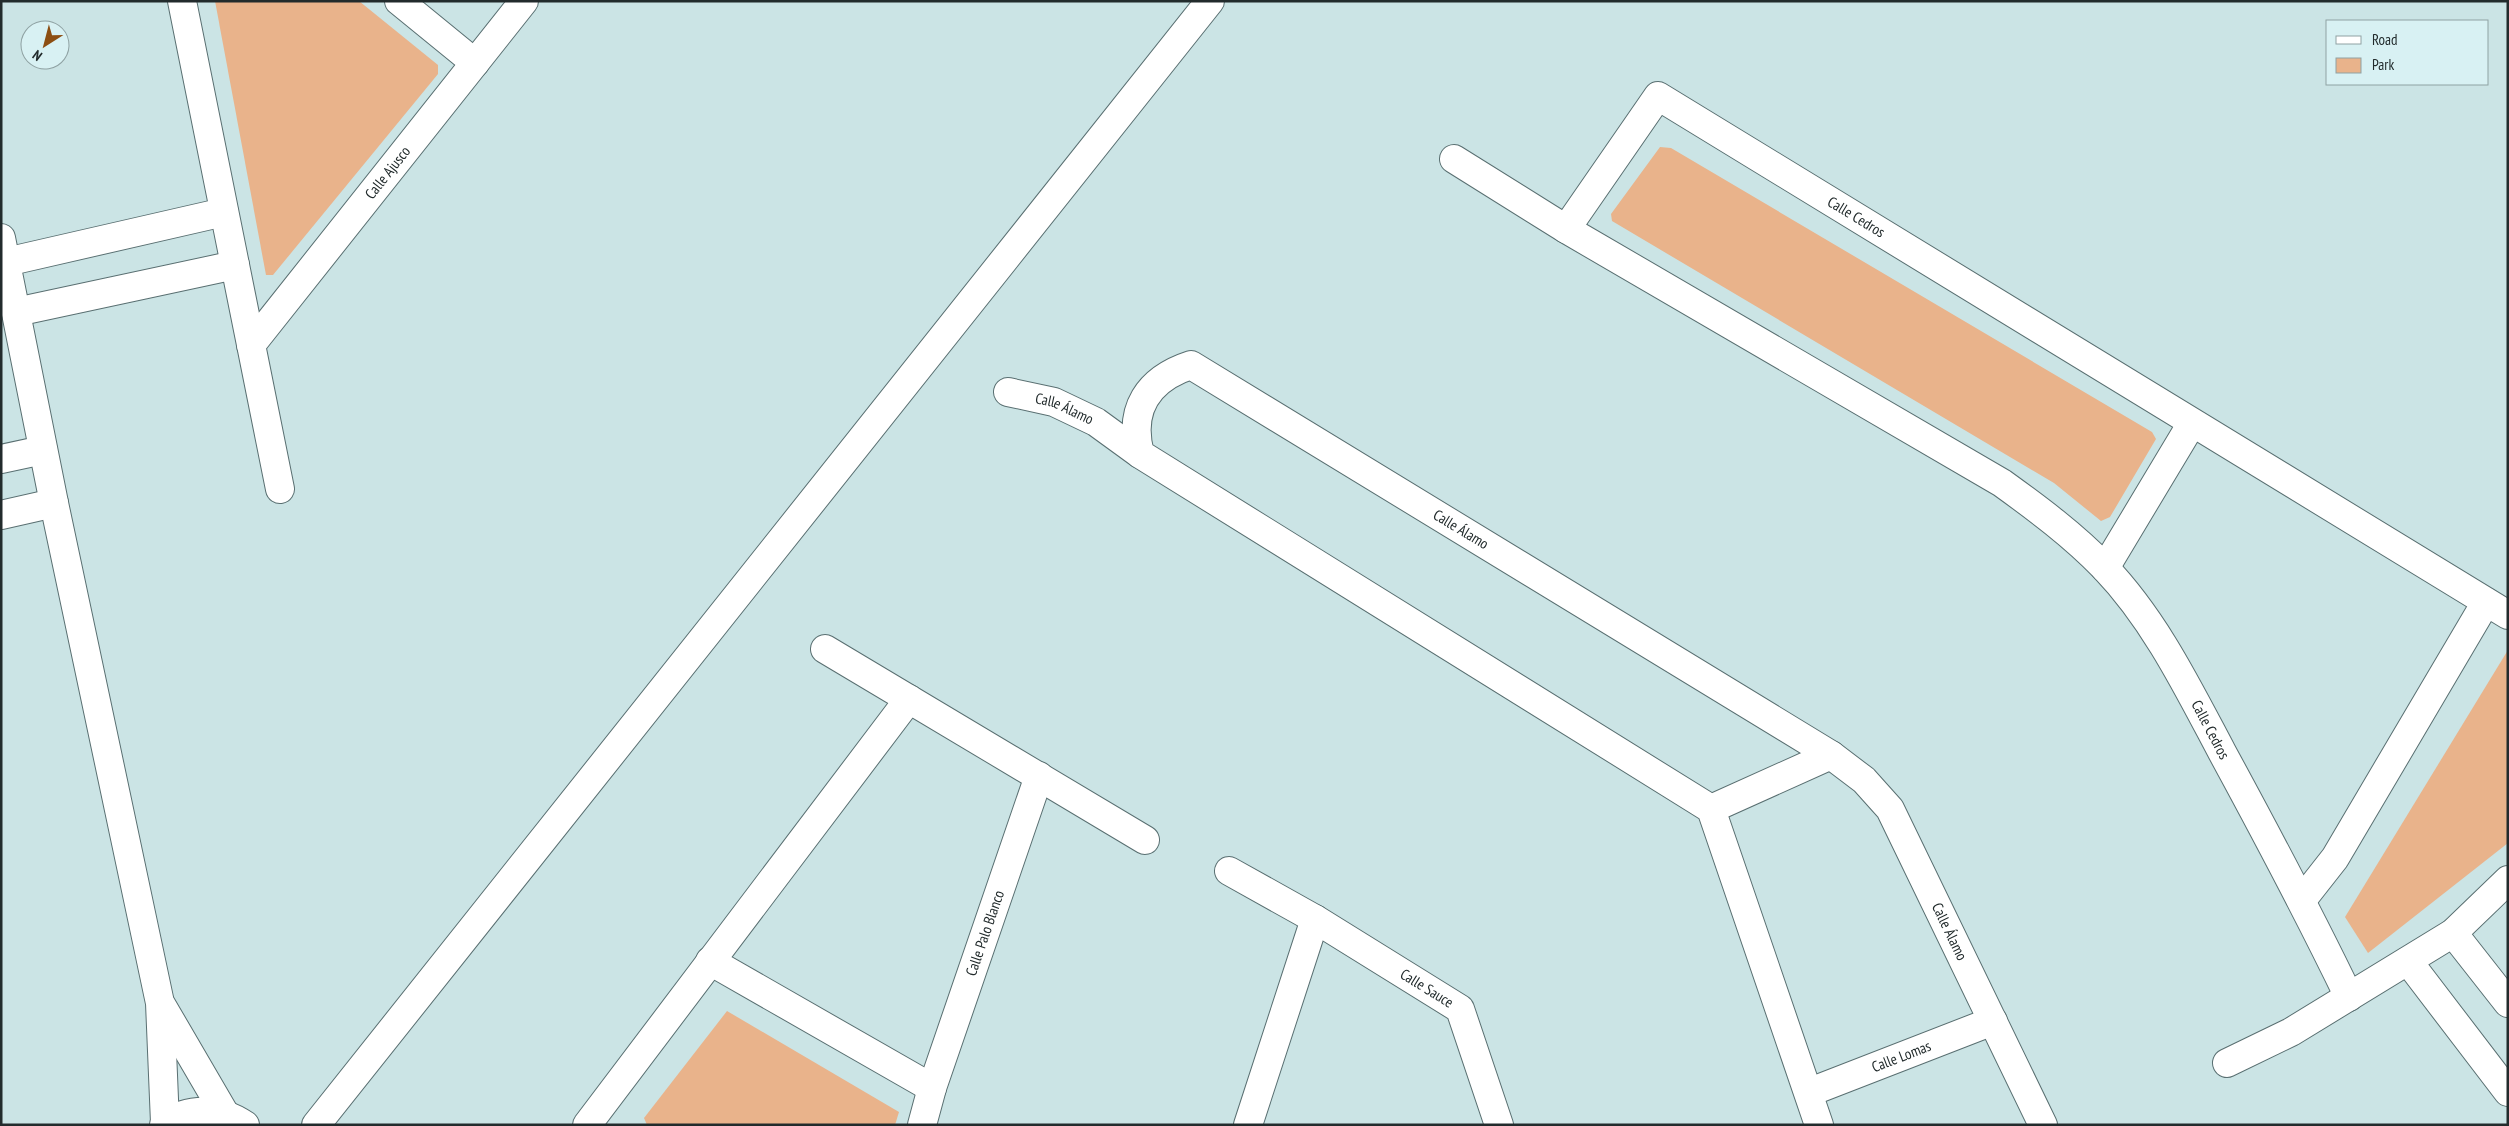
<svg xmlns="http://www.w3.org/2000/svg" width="2509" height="1126" font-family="'PT Sans Narrow',sans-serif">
  <rect width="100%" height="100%" fill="#cbe4e5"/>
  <!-- green -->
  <g fill="#e9b38b">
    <polygon points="215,1 359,1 438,65 438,74 273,275 266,275"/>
    <polygon points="1660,147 1671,148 2152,432 2156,439 2110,517 2101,521 2054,483 1612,221 1611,214"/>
    <polygon points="2508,650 2508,843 2368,953 2345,917"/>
    <polygon points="727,1011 899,1112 895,1125 647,1125 644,1118"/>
  </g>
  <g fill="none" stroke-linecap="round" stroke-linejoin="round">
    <defs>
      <g id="minor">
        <polyline points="182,1 280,489"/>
        <polyline points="399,1 475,63"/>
        <path id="s1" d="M1454,159l112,70 436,254c36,26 71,52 102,84 51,53 84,121 118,185 44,81 87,162 127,245"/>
        <path id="s2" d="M1566,229l92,-133 850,519"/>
        <polyline points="1,238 54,503 160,1003 165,1123"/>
        <polyline points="6,262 224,212"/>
        <polyline points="16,312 235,265"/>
        <path id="s3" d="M251,345l273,-344"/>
        <path id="s4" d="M1008,392l46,10 42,20 44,32"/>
        <polyline points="1,459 43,450"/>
        <polyline points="1,515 54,503"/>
        <polyline points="2105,568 2192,423"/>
        <polyline points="825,649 1145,840"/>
        <polyline points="1711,809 1831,755"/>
        <path id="s5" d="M1229,871l86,48 145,90 39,116"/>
        <polyline points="2302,900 2335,858 2486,602"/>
        <polyline points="2453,933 2508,1003"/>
        <polyline points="710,961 932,1088"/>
        <polyline points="2408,961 2508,1092"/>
        <polyline points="162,1006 225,1114"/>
        <polyline points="2227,1063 2291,1032 2453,933 2508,880"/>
        <path id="s6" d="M1810,1092l183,-71"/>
        <polyline points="316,1125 1210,1"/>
        <polyline points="587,1125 909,699"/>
        <path id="s7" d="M922,1125l10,-37 107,-312"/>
        <polyline points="1248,1125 1315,919"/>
        <path id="s8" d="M1819,1125l-108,-316 -571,-355c-12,-45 8,-75 51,-89l640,390 33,25 26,29 153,316"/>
      </g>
      <path id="tertiary" d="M164,1125c24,-18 57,-17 81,0"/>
    </defs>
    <!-- minor casing -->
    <use href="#minor" stroke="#596f71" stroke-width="30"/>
    <!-- tertiary casing -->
    <use href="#tertiary" stroke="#596f71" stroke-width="30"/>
    <!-- minor -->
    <use href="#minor" stroke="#fff" stroke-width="28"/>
    <!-- tertiary -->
    <use href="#tertiary" stroke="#fff" stroke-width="28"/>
  </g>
  <g text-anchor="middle" stroke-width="5" stroke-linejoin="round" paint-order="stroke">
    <!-- street labels -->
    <g font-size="15" fill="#222b2c" stroke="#d8f1f3">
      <text dy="5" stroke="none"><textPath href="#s3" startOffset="220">Calle Ajusco</textPath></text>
      <text dy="5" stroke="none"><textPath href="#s2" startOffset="394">Calle Cedros</textPath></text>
      <text dy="5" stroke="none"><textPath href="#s4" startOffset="59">Calle Álamo</textPath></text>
      <text dy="5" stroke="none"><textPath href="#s8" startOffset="1438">Calle Álamo</textPath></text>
      <text dy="5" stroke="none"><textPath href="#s1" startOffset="964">Calle Cedros</textPath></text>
      <text dy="5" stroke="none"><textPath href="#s8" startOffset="2088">Calle Álamo</textPath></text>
      <text dy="5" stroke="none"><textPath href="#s7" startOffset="202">Calle Palo Blanco</textPath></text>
      <text dy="5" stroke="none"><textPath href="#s5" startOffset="230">Calle Sauce</textPath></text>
      <text dy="5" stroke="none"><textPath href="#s6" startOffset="98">Calle Lomas</textPath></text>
    </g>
  </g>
  <!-- border -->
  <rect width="2509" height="1126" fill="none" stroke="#222b2c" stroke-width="5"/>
  <!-- legend -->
  <rect x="2326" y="20" width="162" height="65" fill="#d8f1f3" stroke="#8fa2a3"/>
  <rect x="2336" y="36" width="25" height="8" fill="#ffffff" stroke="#8fa2a3"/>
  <text x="2372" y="45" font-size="15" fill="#222b2c">Road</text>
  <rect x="2336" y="58" width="25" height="15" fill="#e9b38b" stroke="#8fa2a3"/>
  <text x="2372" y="70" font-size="15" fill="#222b2c">Park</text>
  <!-- north arrow -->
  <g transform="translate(45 45) rotate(216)"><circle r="24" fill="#d8f1f3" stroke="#8fa2a3"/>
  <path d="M0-4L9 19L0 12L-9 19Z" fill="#8c4e12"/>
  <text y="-8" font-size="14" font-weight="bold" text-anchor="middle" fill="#222b2c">N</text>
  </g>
</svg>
